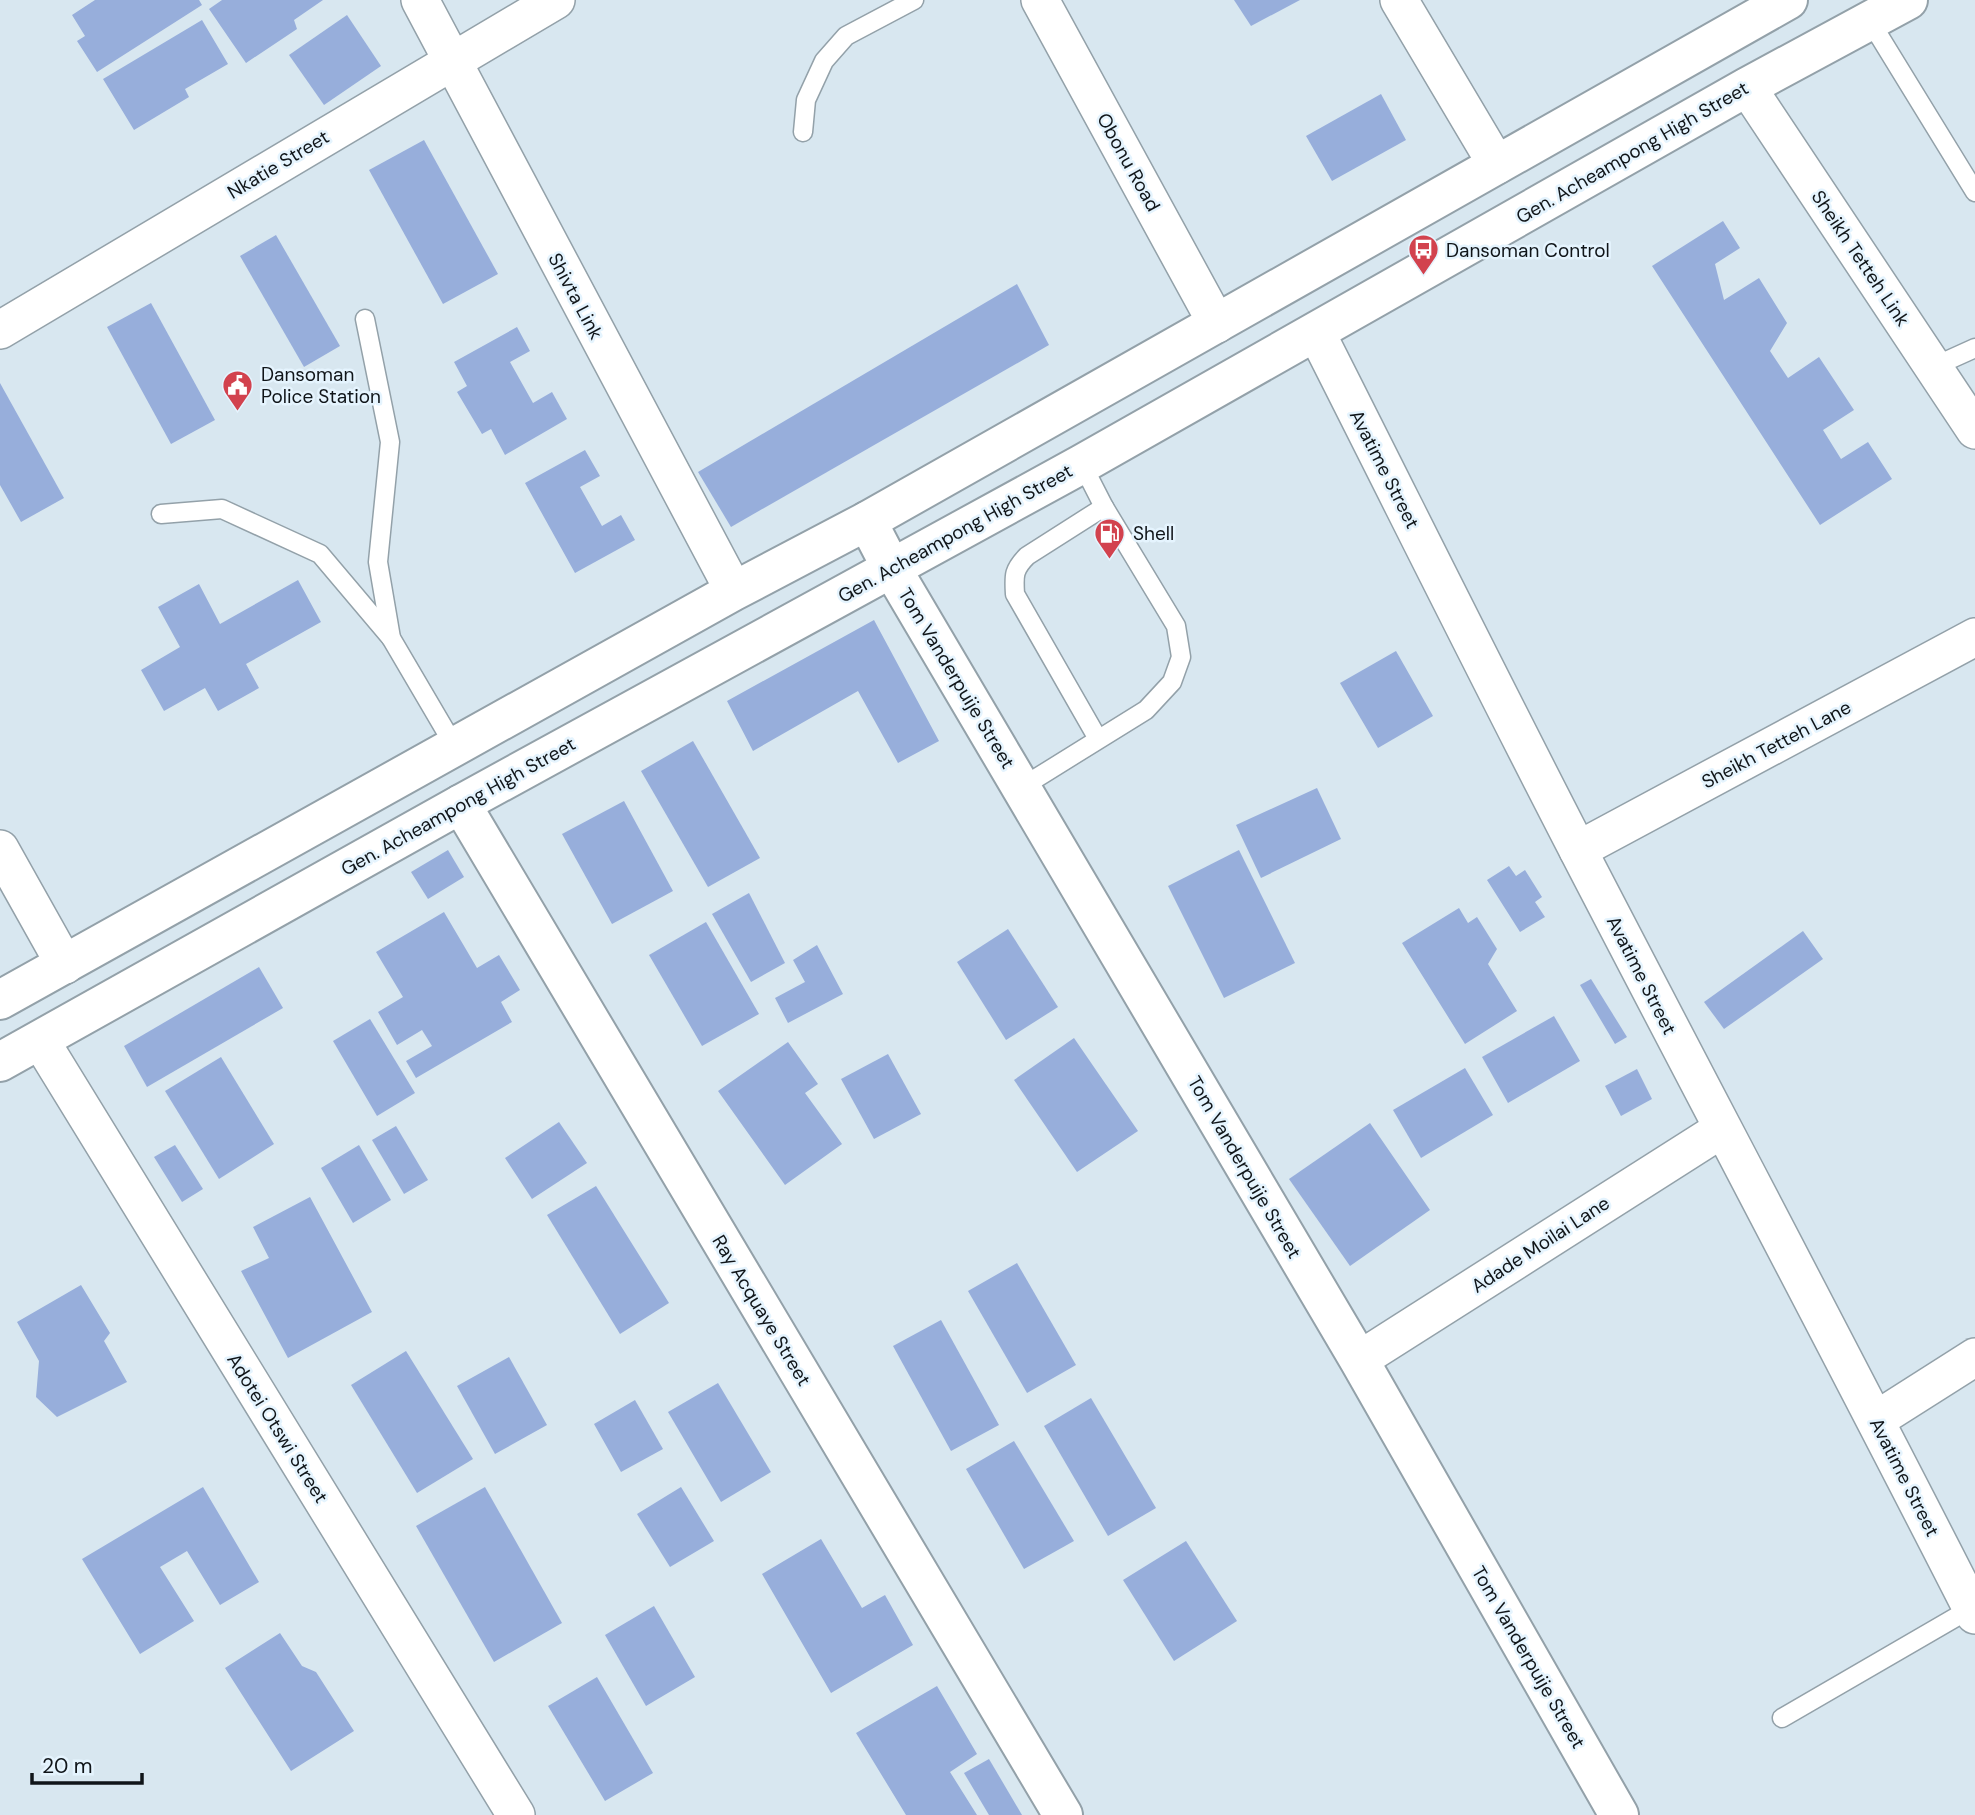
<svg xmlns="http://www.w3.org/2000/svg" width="1975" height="1815" font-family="'DM Sans',sans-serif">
  <rect width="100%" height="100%" fill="#d8e7f0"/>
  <!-- building -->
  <g fill="#97aedb">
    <polygon points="95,0 199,0 202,5 97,72 77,41 85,36 72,15"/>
    <polygon points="222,0 323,0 294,20 297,29 246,63 209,9"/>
    <polygon points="1234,0 1300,0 1251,26"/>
    <polygon points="347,15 381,66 324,105 289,55"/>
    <polygon points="202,20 228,64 185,89 189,97 134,130 103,79"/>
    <polygon points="1381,94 1406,140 1332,181 1306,136"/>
    <polygon points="424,140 498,274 443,304 369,170"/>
    <polygon points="1723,221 1740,248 1715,264 1724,300 1759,278 1787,323 1770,351 1788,378 1819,357 1854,410 1823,430 1841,459 1868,442 1892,479 1820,525 1652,266"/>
    <polygon points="276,235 340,346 304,367 240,256"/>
    <polygon points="1017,284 1049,345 731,527 698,472"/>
    <polygon points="151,303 215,420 171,444 107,327"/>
    <polygon points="517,327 530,351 510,362 533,403 552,392 567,419 505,455 491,429 482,434 457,392 467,386 454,362"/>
    <polygon points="0,383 64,498 21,522 0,485"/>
    <polygon points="585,450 600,476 580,487 602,526 621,515 635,540 575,573 525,483"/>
    <polygon points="298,580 321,622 246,664 259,688 218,711 205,688 164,711 141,670 180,647 158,607 199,584 220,624"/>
    <polygon points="874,620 939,741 898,763 858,691 753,751 727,701"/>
    <polygon points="1396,651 1433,716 1378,748 1340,683"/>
    <polygon points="693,741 760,858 708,887 641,771"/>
    <polygon points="1317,788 1341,839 1261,878 1236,825"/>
    <polygon points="624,801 673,891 612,924 562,834"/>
    <polygon points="448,850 464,877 428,899 411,872"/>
    <polygon points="1239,850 1295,963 1224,998 1168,886"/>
    <polygon points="1509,866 1516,876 1525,870 1542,897 1535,902 1545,917 1520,932 1487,880"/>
    <polygon points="749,893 785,963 751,982 712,914"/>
    <polygon points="1459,908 1468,923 1477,917 1497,949 1488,964 1517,1011 1465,1044 1402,943"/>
    <polygon points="444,912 477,968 499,955 520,990 501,1002 512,1022 416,1078 406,1061 432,1046 422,1030 397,1045 378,1012 403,997 376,952"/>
    <polygon points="706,922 759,1014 702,1046 649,955"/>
    <polygon points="1008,929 1058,1007 1006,1040 957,962"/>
    <polygon points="1803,931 1823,959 1724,1029 1704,1002"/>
    <polygon points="817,945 843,994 788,1023 775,998 805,982 793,960"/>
    <polygon points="259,967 283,1008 147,1087 124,1046"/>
    <polygon points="1591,979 1627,1037 1615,1044 1580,985"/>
    <polygon points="1554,1016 1580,1061 1508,1103 1482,1057"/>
    <polygon points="370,1019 415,1093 377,1116 333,1041"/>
    <polygon points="1074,1038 1138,1131 1077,1172 1014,1080"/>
    <polygon points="788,1042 818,1084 805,1093 842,1144 785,1185 718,1091"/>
    <polygon points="888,1054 921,1114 874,1139 841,1079"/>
    <polygon points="221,1057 274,1144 219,1179 165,1091"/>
    <polygon points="1465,1068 1493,1115 1421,1158 1393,1110"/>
    <polygon points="1637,1069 1652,1099 1621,1116 1605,1086"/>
    <polygon points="559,1122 587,1163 532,1199 505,1158"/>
    <polygon points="1370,1123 1430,1210 1350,1266 1289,1179"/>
    <polygon points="396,1126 428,1180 404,1194 372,1140"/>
    <polygon points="175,1145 203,1189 182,1202 154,1157"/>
    <polygon points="359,1145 391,1200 353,1223 321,1168"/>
    <polygon points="596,1186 669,1303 620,1334 547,1215"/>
    <polygon points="310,1197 372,1312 288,1358 241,1271 269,1258 253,1227"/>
    <polygon points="1017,1263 1076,1365 1027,1393 968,1291"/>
    <polygon points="81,1285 110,1333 104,1341 127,1382 57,1417 36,1397 39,1361 17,1322"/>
    <polygon points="941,1320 999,1425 951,1451 893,1346"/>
    <polygon points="406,1351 473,1459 417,1493 351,1385"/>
    <polygon points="509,1357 547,1425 495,1454 457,1386"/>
    <polygon points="718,1383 771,1472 721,1502 668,1412"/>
    <polygon points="1091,1398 1156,1508 1108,1536 1044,1426"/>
    <polygon points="635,1400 663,1449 621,1472 594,1424"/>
    <polygon points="1014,1441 1074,1541 1024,1569 966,1469"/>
    <polygon points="203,1487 259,1582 220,1605 187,1551 160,1567 194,1621 140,1654 82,1559"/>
    <polygon points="485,1487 562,1623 494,1662 416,1526"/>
    <polygon points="681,1487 714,1541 670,1567 637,1514"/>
    <polygon points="821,1539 862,1608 885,1595 913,1645 831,1693 762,1574"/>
    <polygon points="1186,1541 1237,1621 1174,1661 1123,1580"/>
    <polygon points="654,1606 695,1677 646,1706 605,1635"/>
    <polygon points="280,1633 302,1666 316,1672 354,1731 291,1771 225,1668"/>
    <polygon points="597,1677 653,1773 605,1801 548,1706"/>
    <polygon points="937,1686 977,1754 950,1772 977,1815 906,1815 856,1733"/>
    <polygon points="989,1759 1022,1815 989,1815 964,1773"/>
  </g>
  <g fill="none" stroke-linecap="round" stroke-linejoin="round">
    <defs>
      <g id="service">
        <polyline points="1870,21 1975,192"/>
        <polyline points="803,132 806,100 824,61 846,36 914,0"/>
        <polyline points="365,319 390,442 378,562 391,638 455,747"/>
        <polyline points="1933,367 1975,348"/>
        <polyline points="161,514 222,509 320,554 391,638"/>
        <path d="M1098,739l-83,-145c-1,-18 -2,-24 12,-38l77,-49"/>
        <polyline points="1022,787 1146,710 1172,682 1181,657 1176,626 1104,507 1082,464"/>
        <polyline points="1782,1718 1975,1606"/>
      </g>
      <g id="minor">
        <polyline points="420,0 734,591"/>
        <polyline points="1040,0 1217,324"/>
        <polyline points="1399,0 1497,165"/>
        <polyline points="1747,87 1975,430"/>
        <polyline points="0,330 556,0"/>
        <path d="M1316,332c88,174 175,350 265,524 131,253 265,505 394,759"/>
        <polyline points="0,849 65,965"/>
        <polyline points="1578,850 1975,637"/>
        <polyline points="40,1040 516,1815"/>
        <polyline points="1359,1360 1722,1129"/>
        <polyline points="1876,1420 1975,1357"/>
      </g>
      <g id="tertiary">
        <polyline points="867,521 892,569 1359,1360 1619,1815"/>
        <polyline points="461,804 1063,1815"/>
      </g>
      <g id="secondary">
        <polyline points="0,1000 734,591 867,521 1788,0"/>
        <polyline points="0,1062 461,804 1082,464 1747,87 1908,0"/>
      </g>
    </defs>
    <!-- service casing -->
    <use href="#service" stroke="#93a1a9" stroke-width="21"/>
    <!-- minor casing -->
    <use href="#minor" stroke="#93a1a9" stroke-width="40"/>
    <!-- tertiary casing -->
    <use href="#tertiary" stroke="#93a1a9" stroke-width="42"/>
    <!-- secondary casing -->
    <use href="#secondary" stroke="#93a1a9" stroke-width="42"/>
    <!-- service -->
    <use href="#service" stroke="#fff" stroke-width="18"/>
    <!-- minor -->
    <use href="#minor" stroke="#fff" stroke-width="37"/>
    <!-- tertiary -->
    <use href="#tertiary" stroke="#fff" stroke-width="38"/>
    <!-- secondary -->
    <use href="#secondary" stroke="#fff" stroke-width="38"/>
  </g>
  <!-- icons -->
  <defs>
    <symbol id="bus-pin" viewBox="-11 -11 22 30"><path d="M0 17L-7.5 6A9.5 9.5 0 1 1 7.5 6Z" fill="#d2424e" stroke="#e5f4fe"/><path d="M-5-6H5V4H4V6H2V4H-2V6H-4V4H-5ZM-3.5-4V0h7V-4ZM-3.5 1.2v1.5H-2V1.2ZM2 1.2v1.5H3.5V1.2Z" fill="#fff"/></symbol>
    <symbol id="civic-pin" viewBox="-11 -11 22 30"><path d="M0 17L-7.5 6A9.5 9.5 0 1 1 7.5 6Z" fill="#d2424e" stroke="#e5f4fe"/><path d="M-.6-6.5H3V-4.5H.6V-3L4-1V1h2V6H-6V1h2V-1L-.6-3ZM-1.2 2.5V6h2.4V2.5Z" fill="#fff"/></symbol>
    <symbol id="fuel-pin" viewBox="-11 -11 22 30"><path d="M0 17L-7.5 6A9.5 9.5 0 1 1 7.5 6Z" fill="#d2424e" stroke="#e5f4fe"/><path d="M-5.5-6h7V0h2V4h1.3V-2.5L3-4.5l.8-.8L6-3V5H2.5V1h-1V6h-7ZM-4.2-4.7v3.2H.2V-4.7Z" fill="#fff"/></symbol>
  </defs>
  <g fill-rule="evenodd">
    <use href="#bus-pin" x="1406" y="232" width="35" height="47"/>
    <use href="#civic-pin" x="220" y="368" width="35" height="47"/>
    <use href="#fuel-pin" x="1092" y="516" width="35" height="47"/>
  </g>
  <g text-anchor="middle" stroke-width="5" stroke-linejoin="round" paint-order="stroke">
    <!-- street labels -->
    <g font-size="19" fill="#101519" stroke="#e5f4fe">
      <text transform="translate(1632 152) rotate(-30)" y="7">Gen. Acheampong High Street</text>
      <text transform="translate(1129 162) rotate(61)" y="7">Obonu Road</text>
      <text transform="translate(278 164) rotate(-31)" y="7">Nkatie Street</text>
      <text transform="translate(1861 258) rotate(56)" y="7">Sheikh Tetteh Link</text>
      <text transform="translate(576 296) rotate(62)" y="7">Shivta Link</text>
      <text transform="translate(1385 469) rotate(63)" y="7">Avatime Street</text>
      <text transform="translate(955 533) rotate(-29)" y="7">Gen. Acheampong High Street</text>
      <text transform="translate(957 678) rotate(59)" y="7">Tom Vanderpuije Street</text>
      <text transform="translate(1776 744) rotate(-28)" y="7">Sheikh Tetteh Lane</text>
      <text transform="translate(458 806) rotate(-29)" y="7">Gen. Acheampong High Street</text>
      <text transform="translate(1642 975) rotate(63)" y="7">Avatime Street</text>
      <text transform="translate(1245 1167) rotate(60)" y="7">Tom Vanderpuije Street</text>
      <text transform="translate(1540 1244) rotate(-33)" y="7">Adade Moilai Lane</text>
      <text transform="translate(762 1310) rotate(59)" y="7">Ray Acquaye Street</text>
      <text transform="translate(278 1428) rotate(58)" y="7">Adotei Otswi Street</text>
      <text transform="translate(1905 1477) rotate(63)" y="7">Avatime Street</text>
      <text transform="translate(1529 1657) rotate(60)" y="7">Tom Vanderpuije Street</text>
    </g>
    <!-- poi labels -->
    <g font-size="19" fill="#101519" stroke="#e5f4fe" text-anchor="start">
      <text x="1446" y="257">Dansoman Control</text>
      <text x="261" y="381">Dansoman<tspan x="261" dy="22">Police Station</tspan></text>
      <text x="1133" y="540">Shell</text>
    </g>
  </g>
  <!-- scale -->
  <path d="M32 1773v10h110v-10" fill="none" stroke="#101519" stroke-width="3.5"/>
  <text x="42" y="1773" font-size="21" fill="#101519" stroke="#e5f4fe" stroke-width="5" paint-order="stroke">20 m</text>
</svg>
